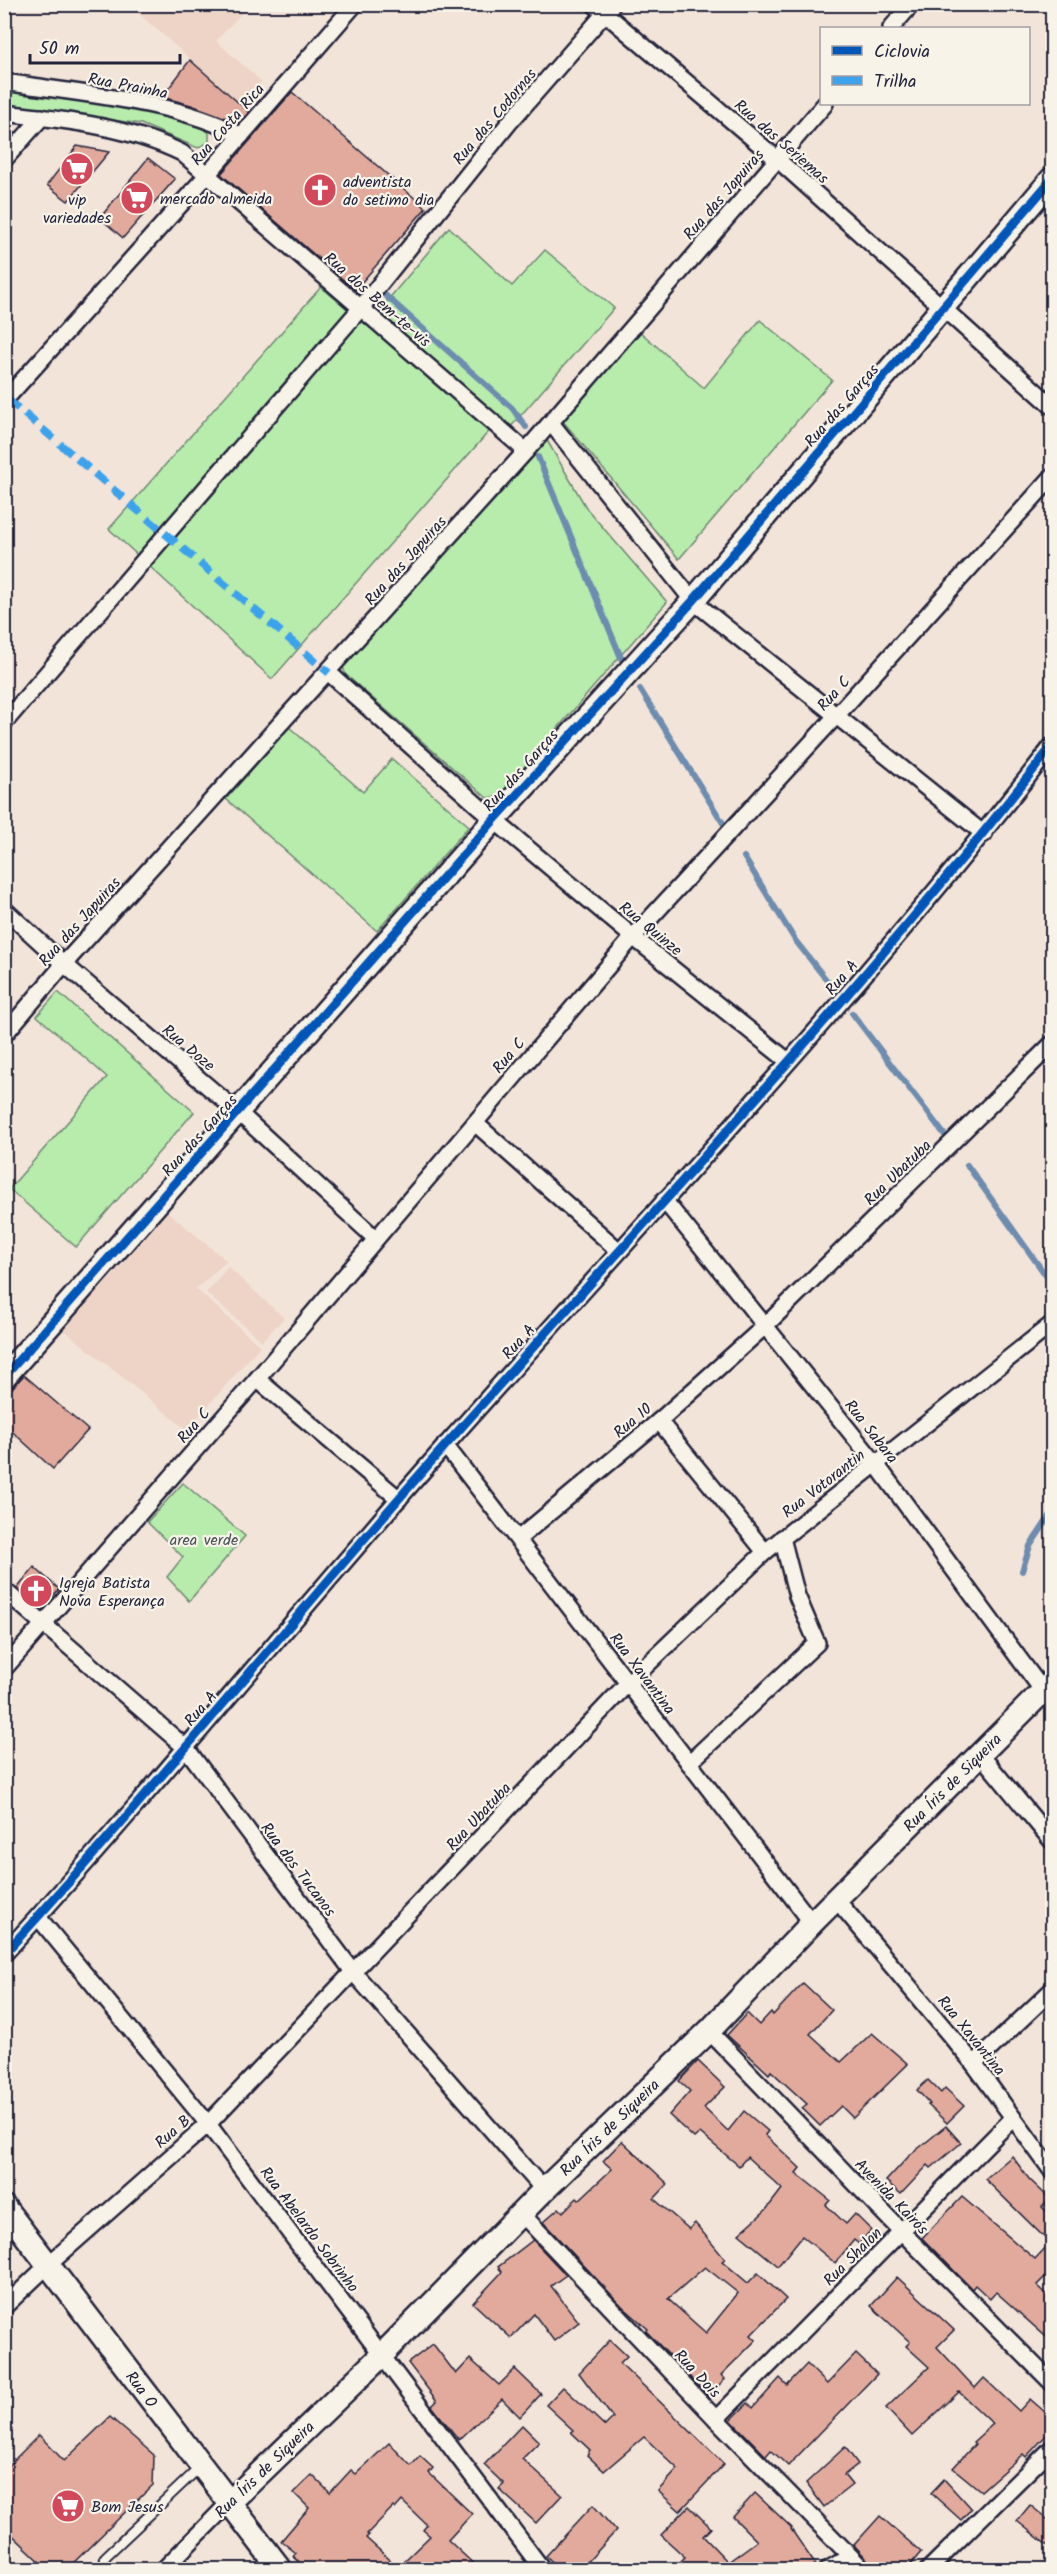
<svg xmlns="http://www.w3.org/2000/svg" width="1057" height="2574" font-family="Kalam,sans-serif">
  <rect width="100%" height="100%" fill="#f3e4d9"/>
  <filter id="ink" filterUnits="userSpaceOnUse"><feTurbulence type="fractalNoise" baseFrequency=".0167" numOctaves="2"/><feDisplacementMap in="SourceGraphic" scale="12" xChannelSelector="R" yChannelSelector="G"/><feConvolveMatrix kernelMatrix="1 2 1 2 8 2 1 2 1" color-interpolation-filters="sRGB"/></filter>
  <g filter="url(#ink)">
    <!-- built -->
    <g fill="#eed3c7">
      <polygon points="129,5 249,5 216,41 262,82 241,104"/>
      <polygon points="168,1212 227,1261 196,1289 260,1346 187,1430 64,1330"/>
      <polygon points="228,1267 284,1318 262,1341 206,1293"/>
    </g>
    <!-- green -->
    <g fill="#b8ecac" stroke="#6d8774" stroke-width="1.5">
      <polygon points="4,90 151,111 202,127 209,133 209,142 198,148 141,124 5,105"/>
      <polygon points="449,227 512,286 545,250 614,308 509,429 377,313"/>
      <polygon points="321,287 491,429 272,679 109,529"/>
      <polygon points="760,320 832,380 679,559 562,420 638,330 704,388"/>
      <polygon points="545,437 587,509 667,602 499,796 487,798 346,675 343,668 347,660"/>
      <polygon points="289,727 363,792 392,759 469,826 377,931 226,799"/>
      <polygon points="58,992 194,1112 76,1247 9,1189 107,1077 37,1016"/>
      <polygon points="183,1483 245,1536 189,1601 167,1577 183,1557 147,1522"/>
    </g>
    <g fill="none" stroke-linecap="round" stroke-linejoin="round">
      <!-- stream -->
      <g stroke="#6d8caf" stroke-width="6">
        <polyline points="384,294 512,408 526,427"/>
        <polyline points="538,457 622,660"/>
        <polyline points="640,689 726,828"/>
        <polyline points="744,857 795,940 832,987"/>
        <polyline points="852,1013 947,1138"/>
        <polyline points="967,1165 1052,1284"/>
        <polyline points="1022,1571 1030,1546 1052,1513"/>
      </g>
    </g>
    <!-- building -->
    <g fill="#e2aa9c" stroke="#22223b" stroke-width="1.5" fill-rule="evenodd">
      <polygon points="190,60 249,112 239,123 191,105 162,97"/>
      <polygon points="292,92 426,208 355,290 221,174"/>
      <polygon points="77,146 109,152 68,201 47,185"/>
      <polygon points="148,158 175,179 123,238 100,218"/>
      <polygon points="24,1375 88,1430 53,1469 4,1424 4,1397"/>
      <polygon points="34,1567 59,1589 41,1610 17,1589"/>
      <polygon points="803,1983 832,2010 810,2034 841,2062 872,2033 908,2064 853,2118 841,2106 820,2126 802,2108 807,2104 771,2071 769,2074 727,2035 747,2013 759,2025 771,2012 773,2015"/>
      <polygon points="698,2061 725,2087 704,2108 728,2131 744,2111 768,2131 765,2135 800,2168 796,2173 830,2200 826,2205 846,2224 855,2214 871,2230 859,2244 854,2240 835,2263 802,2236 778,2266 739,2234 766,2210 782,2189 747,2157 739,2166 700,2133 694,2138 669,2115 690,2091 679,2081"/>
      <polygon points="928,2080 941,2093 945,2088 964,2106 947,2123 928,2105 930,2104 917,2090"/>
      <polygon points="946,2126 961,2143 931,2168 928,2165 901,2194 886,2181 909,2156"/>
      <path d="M622,2141l46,43 -14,15 35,30 6,-6 30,36 -3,2 26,22 10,-10 28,26 -35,36 5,5 -35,35 4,4 -17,17 -62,-65 2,-2 -26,-23 -79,-84 16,-14 4,4 14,-14 2,2 33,-31 -9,-8zM705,2267l33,26 -32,40 -38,-34z"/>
      <polygon points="1012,2156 1029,2179 1050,2199 1042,2207 1053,2218 1053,2269 1037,2285 1053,2300 1053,2343 996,2292 990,2299 975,2285 972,2289 922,2238 962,2197 1035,2259 1050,2243 985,2179"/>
      <polygon points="533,2240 566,2275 551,2286 579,2322 554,2341 534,2314 511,2338 473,2303 502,2272 498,2267"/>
      <polygon points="897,2277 954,2330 937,2347 975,2388 984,2378 1019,2411 1030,2399 1053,2419 1053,2428 1026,2457 1023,2454 981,2491 953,2468 975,2444 973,2442 993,2424 959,2392 912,2436 886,2408 929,2367 906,2346 910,2342 871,2306"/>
      <polygon points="610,2340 627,2356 620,2363 724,2464 680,2511 658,2491 678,2469 644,2437 604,2471 587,2455 590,2450 571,2432 573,2430 546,2405 563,2387 605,2426 613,2418 579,2373"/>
      <polygon points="433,2344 456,2374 470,2359 499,2385 515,2369 541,2394 520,2417 502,2399 459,2440 432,2406 437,2401 408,2363"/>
      <polygon points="856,2354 877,2374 788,2466 771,2450 766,2456 731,2420 748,2403 753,2408 780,2378 787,2385 807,2364 827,2384"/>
      <polygon points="110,2417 154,2455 153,2485 66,2570 49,2570 4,2527 4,2470 39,2435 64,2461"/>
      <polygon points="522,2425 539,2442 522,2459 562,2495 536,2523 499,2489 504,2484 484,2465"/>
      <path d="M389,2443l22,23 9,-10 13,12 -4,5 43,41 -24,26 32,30h-172l-15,-14 3,-3 -15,-12 28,-33 -15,-15 18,-18 18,18 21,-23 5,4zM402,2501l25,24 -4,5 7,6 -32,31 -32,-29 3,-3 -2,-1 26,-27 2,2z"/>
      <polygon points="845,2447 858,2464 844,2475 852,2485 824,2507 806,2483"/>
      <polygon points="944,2479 971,2509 961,2520 931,2493"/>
      <polygon points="755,2493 792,2528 791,2529 815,2564 806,2570 689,2570 681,2561 685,2557 661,2535 689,2506 711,2528 703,2536 728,2562 757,2541 733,2517"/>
      <polygon points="593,2505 616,2531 580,2570 561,2570 546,2556"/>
      <polygon points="1030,2505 1053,2524 1053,2550 1017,2521"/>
      <polygon points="880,2516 921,2552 906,2570 877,2570 854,2545"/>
    </g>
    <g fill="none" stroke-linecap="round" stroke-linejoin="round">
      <defs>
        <polyline id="lane" points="104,2570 105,2557 199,2468"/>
        <g id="street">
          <polyline points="594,4 777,159 1052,406"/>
          <polyline points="891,28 912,4"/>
          <path d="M4,82c71,11 176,19 237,54"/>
          <path d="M4,113c61,7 123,13 178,40l344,298"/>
          <polyline points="4,160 42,117"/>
          <polyline points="4,401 208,174 355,4"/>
          <polyline points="551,423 693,601 984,834"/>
          <polyline points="329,673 494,820 633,937 788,1061"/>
          <polyline points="4,723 360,309 509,123 613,4"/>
          <polyline points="4,909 64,964 239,1113 375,1238"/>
          <polyline points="4,1035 64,964 526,451 825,104"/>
          <polyline points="475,1123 618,1250"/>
          <polyline points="664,1200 876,1464 1043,1691"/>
          <polyline points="257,1379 399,1499"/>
          <polyline points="659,1421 765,1552"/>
          <polyline points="445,1445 812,1923"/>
          <polyline points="518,1539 659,1421 766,1325 1052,1044"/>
          <polyline points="4,1590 186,1748 354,1973 544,2190"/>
          <polyline points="4,1669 257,1379 633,937 836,716 1052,477"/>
          <polyline points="980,1754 1052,1841"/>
          <polyline points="689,1763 817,1643 797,1596 782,1538"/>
          <polyline points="836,1899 974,2064 1052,2171"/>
          <polyline points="38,1917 208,2124 543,2570"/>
          <path d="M4,1954c154,-168 297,-346 448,-516 202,-228 413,-451 600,-692"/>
          <polyline points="709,2031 901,2231 1052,2383"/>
          <polyline points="974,2064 1052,1990"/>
          <polyline points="521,2213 716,2419 864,2570"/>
          <polyline points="4,2307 48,2265 208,2124 628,1683 765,1552 1052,1324"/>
          <polyline points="716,2419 1013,2118"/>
          <polyline points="163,2570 229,2503"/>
          <polyline points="827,2570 849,2557"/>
          <polyline points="928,2570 1052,2448"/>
        </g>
        <g id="secondary">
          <polyline points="4,1377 494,820 693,601 1052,179"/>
          <polyline points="4,2207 281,2570"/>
          <polyline points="229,2503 382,2355 544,2190 709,2031 812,1923 1052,1682"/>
        </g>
      </defs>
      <!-- lane casing -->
      <use href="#lane" stroke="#22223b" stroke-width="12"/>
      <!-- street casing -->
      <use href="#street" stroke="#22223b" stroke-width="20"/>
      <!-- secondary casing -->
      <use href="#secondary" stroke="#22223b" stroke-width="27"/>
      <!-- lane -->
      <use href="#lane" stroke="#f7f3e8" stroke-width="8"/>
      <!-- street -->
      <use href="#street" stroke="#f7f3e8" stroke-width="15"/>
      <!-- secondary -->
      <use href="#secondary" stroke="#f7f3e8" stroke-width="22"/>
      <!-- quiet -->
      <polyline stroke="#3ea2ec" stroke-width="8" stroke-dasharray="15 8" stroke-linecap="butt" points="7,399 329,673"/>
      <defs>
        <g id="cycleway">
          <polyline points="4,1377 494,820 693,601 1052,179"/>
          <path d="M4,1954c154,-168 297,-346 448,-516 202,-228 413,-451 600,-692"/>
        </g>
      </defs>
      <!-- cycleway casing -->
      <use href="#cycleway" stroke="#f7f3e8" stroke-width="13"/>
      <!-- cycleway -->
      <use href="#cycleway" stroke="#0057b8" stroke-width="9"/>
    </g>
  </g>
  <!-- icons -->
  <defs>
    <symbol id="supermarket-disc" viewBox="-11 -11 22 22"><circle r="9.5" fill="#d1495b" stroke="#f7f3e8"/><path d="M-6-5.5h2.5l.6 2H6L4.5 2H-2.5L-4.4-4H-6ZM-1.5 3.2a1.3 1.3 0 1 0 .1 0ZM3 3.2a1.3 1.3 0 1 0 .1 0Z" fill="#fff"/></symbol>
    <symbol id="church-disc" viewBox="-11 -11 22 22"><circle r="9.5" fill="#d1495b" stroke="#f7f3e8"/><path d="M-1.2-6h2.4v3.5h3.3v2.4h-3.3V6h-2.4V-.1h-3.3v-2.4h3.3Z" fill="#fff"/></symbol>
  </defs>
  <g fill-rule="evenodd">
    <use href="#supermarket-disc" x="58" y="150" width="38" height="38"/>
    <use href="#church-disc" x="301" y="171" width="38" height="38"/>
    <use href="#supermarket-disc" x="118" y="179" width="38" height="38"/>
    <use href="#church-disc" x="17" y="1572" width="38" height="38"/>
    <use href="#supermarket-disc" x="49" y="2487" width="38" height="38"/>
  </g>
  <g text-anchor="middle" stroke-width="4.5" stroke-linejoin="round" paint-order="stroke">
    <!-- street labels -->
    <g font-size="16" fill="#22223b" stroke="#f7f3e8">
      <text transform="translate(128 85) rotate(11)" y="6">Rua Prainha</text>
      <text transform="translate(494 116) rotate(-50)" y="6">Rua das Codornas</text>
      <text transform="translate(227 124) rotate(-49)" y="6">Rua Costa Rica</text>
      <text transform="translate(782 141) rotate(41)" y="6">Rua das Seriemas</text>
      <text transform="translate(723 194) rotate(-49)" y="6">Rua das Japuiras</text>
      <text transform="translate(378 299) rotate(41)" y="6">Rua dos Bem-te-vis</text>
      <text transform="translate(841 405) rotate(-49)" y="6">Rua das Garças</text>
      <text transform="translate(405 560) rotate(-48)" y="6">Rua das Japuiras</text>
      <text transform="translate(833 693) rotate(-48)" y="6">Rua C</text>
      <text transform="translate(520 770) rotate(-48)" y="6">Rua das Garças</text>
      <text transform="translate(79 921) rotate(-48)" y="6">Rua das Japuiras</text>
      <text transform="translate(651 928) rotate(39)" y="6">Rua Quinze</text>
      <text transform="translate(841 977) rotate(-49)" y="6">Rua A</text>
      <text transform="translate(189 1047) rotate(40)" y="6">Rua Doze</text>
      <text transform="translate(508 1055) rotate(-50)" y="6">Rua C</text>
      <text transform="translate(199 1135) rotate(-48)" y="6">Rua das Garças</text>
      <text transform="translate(897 1172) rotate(-44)" y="6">Rua Ubatuba</text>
      <text transform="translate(518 1341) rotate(-48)" y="6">Rua A</text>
      <text transform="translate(632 1420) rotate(-40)" y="6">Rua 10</text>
      <text transform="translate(193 1425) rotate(-49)" y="6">Rua C</text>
      <text transform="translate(872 1431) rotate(52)" y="6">Rua Sabara</text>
      <text transform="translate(823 1483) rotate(-38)" y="6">Rua Votorantin</text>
      <text transform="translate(643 1673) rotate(53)" y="6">Rua Xavantina</text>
      <text transform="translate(200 1708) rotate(-49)" y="6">Rua A</text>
      <text transform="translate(952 1782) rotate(-45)" y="6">Rua Íris de Siqueira</text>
      <text transform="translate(478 1816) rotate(-47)" y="6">Rua Ubatuba</text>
      <text transform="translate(299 1869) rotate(53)" y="6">Rua dos Tucanos</text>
      <text transform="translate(972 2035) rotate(51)" y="6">Rua Xavantina</text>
      <text transform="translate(609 2127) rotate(-44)" y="6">Rua Íris de Siqueira</text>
      <text transform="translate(172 2131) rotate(-41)" y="6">Rua B</text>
      <text transform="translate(892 2196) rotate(46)" y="6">Avenida Kairós</text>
      <text transform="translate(310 2229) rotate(53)" y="6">Rua Abelardo Sobrinho</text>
      <text transform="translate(852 2256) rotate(-45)" y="6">Rua Shalon</text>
      <text transform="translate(698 2373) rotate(47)" y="6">Rua Dois</text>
      <text transform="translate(142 2389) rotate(53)" y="6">Rua O</text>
      <text transform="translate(264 2469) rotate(-44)" y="6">Rua Íris de Siqueira</text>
    </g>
    <!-- poi labels -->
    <g font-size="16" fill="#22223b" stroke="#f7f3e8" text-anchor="start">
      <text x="343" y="187">adventista<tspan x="343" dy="18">do setimo dia</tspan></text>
      <text x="160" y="204">mercado almeida</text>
      <text x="77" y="205" text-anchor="middle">vip<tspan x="77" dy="18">variedades</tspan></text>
      <text x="59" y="1588">Igreja Batista<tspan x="59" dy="18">Nova Esperança</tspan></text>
      <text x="91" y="2512">Bom Jesus</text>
    </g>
    <!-- park labels -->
    <g font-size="16" fill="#485457" stroke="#f7f3e8">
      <text x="204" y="1545">area verde</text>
    </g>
  </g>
  <!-- margin -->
  <rect width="1057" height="2574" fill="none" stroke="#f7f3e8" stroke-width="24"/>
  <rect x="12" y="12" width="1033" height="2550" fill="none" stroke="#22223b" stroke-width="2" filter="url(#ink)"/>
  <!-- legend -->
  <rect x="820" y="27" width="210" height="78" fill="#f7f3e8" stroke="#a29fa3" stroke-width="1.5"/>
  <rect x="832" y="46" width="30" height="9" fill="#0057b8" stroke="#a29fa3" stroke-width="1.5"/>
  <text x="874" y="57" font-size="18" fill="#22223b">Ciclovia</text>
  <rect x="832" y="76" width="30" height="9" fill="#3ea2ec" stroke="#a29fa3" stroke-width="1.5"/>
  <text x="874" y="87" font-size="18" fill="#22223b">Trilha</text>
  <!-- scale -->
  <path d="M30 54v9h150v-9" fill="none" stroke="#22223b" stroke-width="3"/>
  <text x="39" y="54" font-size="18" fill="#22223b" stroke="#f7f3e8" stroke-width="4.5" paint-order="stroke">50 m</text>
</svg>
